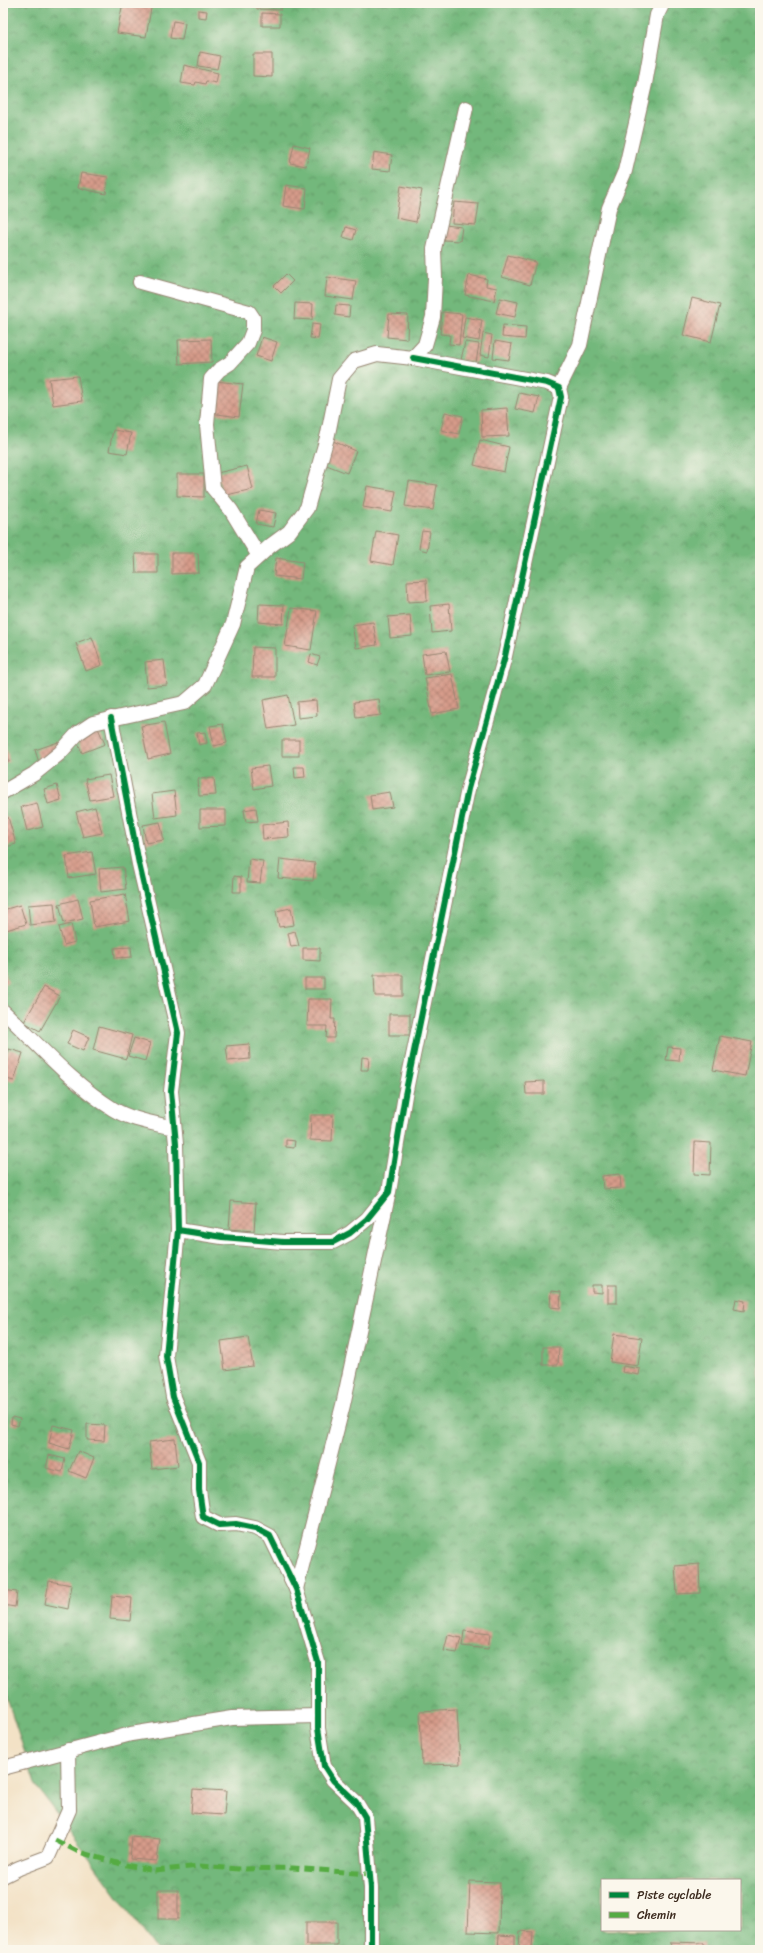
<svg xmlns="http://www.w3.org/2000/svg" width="763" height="1953" font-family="Sriracha,sans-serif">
  <defs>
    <pattern id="forest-crowns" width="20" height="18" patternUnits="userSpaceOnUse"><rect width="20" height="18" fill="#73b87c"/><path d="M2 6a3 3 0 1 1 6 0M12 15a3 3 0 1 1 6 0" fill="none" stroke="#609665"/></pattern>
    <pattern id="building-cross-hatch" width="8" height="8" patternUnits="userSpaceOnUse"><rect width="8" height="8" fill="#d69b8a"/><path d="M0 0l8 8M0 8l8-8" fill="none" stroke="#af7f70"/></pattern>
  </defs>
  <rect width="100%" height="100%" fill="#fbf7ec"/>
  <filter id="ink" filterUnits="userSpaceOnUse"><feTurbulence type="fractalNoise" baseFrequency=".025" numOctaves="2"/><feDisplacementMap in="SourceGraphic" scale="8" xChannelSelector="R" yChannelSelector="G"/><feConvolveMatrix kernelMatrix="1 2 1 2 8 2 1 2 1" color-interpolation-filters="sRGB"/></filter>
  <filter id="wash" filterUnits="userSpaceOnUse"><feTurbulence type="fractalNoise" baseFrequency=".012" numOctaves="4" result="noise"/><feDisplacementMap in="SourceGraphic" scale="16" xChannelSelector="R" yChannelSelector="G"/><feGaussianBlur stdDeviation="0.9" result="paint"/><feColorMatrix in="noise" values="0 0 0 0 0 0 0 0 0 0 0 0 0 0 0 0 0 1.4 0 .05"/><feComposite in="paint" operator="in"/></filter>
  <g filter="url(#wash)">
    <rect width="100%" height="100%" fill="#f3e2c6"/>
    <!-- forest -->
    <path fill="url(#forest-crowns)" stroke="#57714d" fill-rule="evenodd" d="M3,3h757v1947h-603l-122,-166 -32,-98zM602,1880h138v50h-138z"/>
    <g id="blocks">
      <!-- building -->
      <g fill="url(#building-cross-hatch)">
        <polygon points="126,3 152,3 146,37 117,33 122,7 126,7"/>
        <polygon points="257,3 281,3 281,10 257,9"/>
        <polygon points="198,10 207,11 206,18 198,17"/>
        <polygon points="262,13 280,14 280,26 262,26"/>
        <polygon points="173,21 185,23 182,40 170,38"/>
        <polygon points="200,52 220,56 217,69 198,66"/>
        <polygon points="253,54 272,54 272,77 253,76"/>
        <polygon points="184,65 218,73 216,83 206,81 205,84 196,82 195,85 181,83"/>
        <polygon points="294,144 310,148 306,166 290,163"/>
        <polygon points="374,152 392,155 390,171 372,169"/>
        <polygon points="81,173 108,177 106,194 78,188"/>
        <polygon points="286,185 307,188 305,209 283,206"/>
        <polygon points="401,186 422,190 416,222 396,218"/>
        <polygon points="454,202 479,204 476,225 452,223"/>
        <polygon points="445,225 462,227 460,241 444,240"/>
        <polygon points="346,227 356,230 353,240 343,237"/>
        <polygon points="508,255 536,262 530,285 502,277"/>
        <polygon points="286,274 293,281 281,293 274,286"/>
        <polygon points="469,275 487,279 486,286 497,288 494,301 465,295"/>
        <polygon points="327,277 356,281 353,300 325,296"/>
        <polygon points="500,298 518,302 515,317 496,313"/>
        <polygon points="692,298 720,305 711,342 683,335"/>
        <polygon points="295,303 313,304 312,320 294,319"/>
        <polygon points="336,305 350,306 349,317 335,315"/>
        <polygon points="442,312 462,314 459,345 449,344 450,335 440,334"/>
        <polygon points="389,314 408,315 407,339 387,337"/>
        <polygon points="465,317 482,320 479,341 462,338"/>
        <polygon points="312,324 320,325 318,339 310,338"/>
        <polygon points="503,325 526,327 525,339 502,337"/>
        <polygon points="483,333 492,335 489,357 480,355"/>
        <polygon points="262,337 277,342 271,361 256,356"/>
        <polygon points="211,339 212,362 179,364 178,340"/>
        <polygon points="495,341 512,344 509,360 493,358"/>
        <polygon points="465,342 479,344 476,363 461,360"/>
        <polygon points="78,376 82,401 53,405 49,379"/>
        <polygon points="215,381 243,384 239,417 210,413"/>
        <polygon points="519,393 539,397 535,413 515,409"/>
        <polygon points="507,408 509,436 482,437 481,410"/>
        <polygon points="445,412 463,416 459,434 441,430"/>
        <polygon points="113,430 131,433 127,454 109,451"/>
        <polygon points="480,440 509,447 504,472 474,465"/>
        <polygon points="333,441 356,451 347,473 324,464"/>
        <polygon points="247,466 253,489 222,496 217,473"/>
        <polygon points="177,474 204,474 204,497 177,496"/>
        <polygon points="409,481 437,485 433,510 405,506"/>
        <polygon points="367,486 396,491 392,512 363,507"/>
        <polygon points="259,510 276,513 273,527 256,524"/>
        <polygon points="376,531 398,535 393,565 371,561"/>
        <polygon points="422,531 430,532 427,551 419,549"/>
        <polygon points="172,553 198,553 199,573 172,574"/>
        <polygon points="135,554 158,554 158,573 136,573"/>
        <polygon points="276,558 303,562 301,579 274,576"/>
        <polygon points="426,580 427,601 408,602 407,581"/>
        <polygon points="259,604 284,605 283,624 258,622"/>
        <polygon points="449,604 451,631 432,633 430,606"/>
        <polygon points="291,608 317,611 311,650 285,646"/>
        <polygon points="410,615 412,636 390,638 388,617"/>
        <polygon points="373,622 377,645 356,648 352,625"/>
        <polygon points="92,637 102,665 86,671 76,643"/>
        <polygon points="253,647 275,648 275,677 252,677"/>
        <polygon points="446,651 450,672 425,675 422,654"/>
        <polygon points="311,654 320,657 317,665 309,662"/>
        <polygon points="164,660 167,685 147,687 145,662"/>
        <polygon points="452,674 459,709 432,714 425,678"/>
        <polygon points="288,695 294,725 268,729 263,700"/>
        <polygon points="379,699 381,715 356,718 354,702"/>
        <polygon points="316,700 317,716 298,718 297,702"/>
        <polygon points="164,722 170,754 148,759 141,726"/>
        <polygon points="223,724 227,743 214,746 210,726"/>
        <polygon points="97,726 105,744 82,753 75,735"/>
        <polygon points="205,732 207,743 199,745 197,733"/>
        <rect x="282" y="740" width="17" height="16"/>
        <polygon points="58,742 63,759 40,766 35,750"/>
        <polygon points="7,749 9,762 3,763 3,750"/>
        <polygon points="268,766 271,786 254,789 251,768"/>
        <polygon points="294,767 304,767 305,777 295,778"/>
        <polygon points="109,775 113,796 90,800 85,779"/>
        <polygon points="214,778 216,795 199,796 198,779"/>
        <polygon points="57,785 61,800 48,804 44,789"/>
        <polygon points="174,791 177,815 155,818 152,794"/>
        <polygon points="390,792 393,807 372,810 370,795"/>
        <polygon points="37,803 43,827 27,831 21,807"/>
        <polygon points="95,807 102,833 83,837 76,812"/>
        <polygon points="256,808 258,821 246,822 244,810"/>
        <polygon points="200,810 226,810 226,826 200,827"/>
        <polygon points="8,817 16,844 3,848 3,818"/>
        <polygon points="160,822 164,840 146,843 143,825"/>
        <polygon points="288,822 289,837 263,839 262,825"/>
        <polygon points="92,852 96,874 69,878 66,856"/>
        <polygon points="249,859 263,861 260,883 247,882"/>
        <polygon points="280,859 315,863 313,881 278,878"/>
        <polygon points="123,867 126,889 101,892 99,869"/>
        <polygon points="234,876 241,877 241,892 233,892"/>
        <polygon points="125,894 130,921 94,927 90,900"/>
        <polygon points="78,899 83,919 64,923 59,904"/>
        <polygon points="54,903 56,922 30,925 28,905"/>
        <polygon points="20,905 26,924 3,931 3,910"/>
        <polygon points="291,908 294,925 279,927 276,911"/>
        <polygon points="71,924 75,942 64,945 59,927"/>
        <polygon points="295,931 299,946 291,947 288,933"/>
        <polygon points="131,947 132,957 115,958 114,948"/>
        <polygon points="303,948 320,948 320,961 303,960"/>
        <polygon points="3,966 8,983 3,984"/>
        <polygon points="374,975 403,975 403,996 375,996"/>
        <rect x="305" y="978" width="19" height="11"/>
        <polygon points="44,987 60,996 40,1031 24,1022"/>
        <polygon points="308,999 332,999 331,1019 335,1019 334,1038 326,1038 327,1026 307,1026"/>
        <rect x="389" y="1014" width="21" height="21"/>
        <polygon points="99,1026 132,1035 126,1059 93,1050"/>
        <polygon points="73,1030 89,1037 83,1051 67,1044"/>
        <polygon points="720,1036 752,1042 745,1076 713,1070"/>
        <polygon points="134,1038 150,1043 145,1061 128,1056"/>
        <polygon points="249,1044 250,1059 228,1061 226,1046"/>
        <polygon points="668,1047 680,1048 679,1061 666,1060"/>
        <polygon points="9,1049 23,1053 14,1081 3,1078 3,1067"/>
        <polygon points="362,1057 369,1058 368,1070 361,1070"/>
        <polygon points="544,1081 544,1094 526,1094 525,1082"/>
        <polygon points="311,1115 333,1115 332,1141 310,1140"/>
        <polygon points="286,1140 295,1141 294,1148 286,1147"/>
        <polygon points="695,1142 711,1143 710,1175 694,1174"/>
        <polygon points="620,1174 621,1188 603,1189 602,1176"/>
        <polygon points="231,1201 256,1203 254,1231 229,1229"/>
        <polygon points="592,1285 602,1285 602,1293 592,1292"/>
        <rect x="608" y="1285" width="9" height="18"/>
        <polygon points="551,1291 561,1292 560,1308 550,1307"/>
        <polygon points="736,1299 745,1301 744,1311 734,1309"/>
        <polygon points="614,1334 642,1338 638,1366 610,1362"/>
        <polygon points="248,1337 253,1366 225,1370 221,1341"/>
        <polygon points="543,1347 559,1347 558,1365 543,1365"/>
        <polygon points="623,1366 640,1369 639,1375 622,1372"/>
        <polygon points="12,1417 20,1419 18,1426 11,1424"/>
        <polygon points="87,1424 105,1425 104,1441 87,1440"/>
        <polygon points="53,1425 74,1430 69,1449 49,1443"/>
        <polygon points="175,1439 178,1466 152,1469 149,1442"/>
        <polygon points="78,1451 94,1458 86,1478 69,1471"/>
        <polygon points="49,1455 65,1459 62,1472 46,1468"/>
        <polygon points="699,1564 700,1593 677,1594 675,1566"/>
        <polygon points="49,1581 72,1585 68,1609 45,1604"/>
        <polygon points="3,1590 17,1592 15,1607 3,1605"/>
        <polygon points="112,1596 132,1598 130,1621 110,1619"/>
        <polygon points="464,1631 490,1634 488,1649 462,1646"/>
        <polygon points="448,1635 461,1638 457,1653 444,1651"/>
        <polygon points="457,1709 460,1764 422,1765 420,1711"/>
        <polygon points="193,1789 226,1791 224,1815 191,1813"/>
        <polygon points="132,1836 160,1839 157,1861 130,1859"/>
        <polygon points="470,1881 500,1882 499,1933 468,1932"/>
        <rect x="158" y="1890" width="20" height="29"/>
        <rect x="306" y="1922" width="31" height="23"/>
        <polygon points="520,1931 533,1932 532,1950 519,1950"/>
        <polygon points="499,1935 515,1936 515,1950 498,1950"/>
        <polygon points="671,1942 704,1943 704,1950 670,1950"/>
      </g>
    </g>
  </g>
  <g filter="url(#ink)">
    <use href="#blocks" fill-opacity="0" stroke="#978672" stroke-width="1"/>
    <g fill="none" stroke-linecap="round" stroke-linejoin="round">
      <defs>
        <g id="minor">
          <polyline points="140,282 249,312 253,318 253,330 248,343 230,363 219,370 211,379 207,424 213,488 231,510 259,556"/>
          <polyline points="559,388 580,345 609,208 625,171 645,84 657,15 663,3"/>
          <polyline points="111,718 139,864 178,1033 171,1091 176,1144 178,1230 166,1356 173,1397 199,1462 199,1490 203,1517 219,1525 236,1524 255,1528 270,1536 296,1589 318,1662 318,1728 324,1766 333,1780 356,1802 365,1817 371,1888 371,1950"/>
          <polyline points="3,792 34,774 60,753 78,733 93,723 184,703 205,685 233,624 247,567 270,546 289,532 307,508 328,434 339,379 354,361 377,354 413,358 425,345 433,317 435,278 434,249 466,108"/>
          <path d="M3,1011c35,33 68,72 110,98 18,11 41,14 61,19"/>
          <polyline points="178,1230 222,1237 283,1242 333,1242 350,1233 367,1219 389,1192 405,1095 468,789 505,656 561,397 559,388 547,383 413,358"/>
          <polyline points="296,1589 343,1405 388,1196"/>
          <polyline points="3,1768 131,1734 232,1718 318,1716"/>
          <polyline points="3,1876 19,1868 48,1857 69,1810 68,1750"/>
        </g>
      </defs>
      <!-- minor casing -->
      <use href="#minor" stroke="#978672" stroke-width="16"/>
      <!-- minor -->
      <use href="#minor" stroke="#fff" stroke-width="14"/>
      <!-- quiet -->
      <polyline stroke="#55ab43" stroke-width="5" stroke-dasharray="10 5" stroke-linecap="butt" points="55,1840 79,1852 121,1864 155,1871 199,1866 238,1869 293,1868 369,1874"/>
      <defs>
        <g id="cycleway">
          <polyline points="111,718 139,864 178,1033 171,1091 176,1144 178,1230 166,1356 173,1397 199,1462 199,1490 203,1517 219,1525 236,1524 255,1528 270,1536 296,1589 318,1662 318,1728 324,1766 333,1780 356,1802 365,1817 371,1888 371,1950"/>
          <polyline points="178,1230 222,1237 283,1242 333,1242 350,1233 367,1219 389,1192 405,1095 468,789 505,656 561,397 559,388 547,383 413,358"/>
        </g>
      </defs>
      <!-- cycleway casing -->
      <use href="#cycleway" stroke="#fbf7ec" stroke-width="8"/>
      <!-- cycleway -->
      <use href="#cycleway" stroke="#00873e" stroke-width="6"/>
    </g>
  </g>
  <!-- margin -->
  <rect width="763" height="1953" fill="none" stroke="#fbf7ec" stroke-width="16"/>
  <!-- legend -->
  <rect x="601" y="1879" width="140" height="52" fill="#fbf7ec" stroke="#aea59a"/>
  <rect x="609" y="1892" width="20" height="6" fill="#00873e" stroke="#aea59a"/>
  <text x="637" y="1899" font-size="12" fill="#3b2a1e">Piste cyclable</text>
  <rect x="609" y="1912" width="20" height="6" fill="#55ab43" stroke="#aea59a"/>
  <text x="637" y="1919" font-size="12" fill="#3b2a1e">Chemin</text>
</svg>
